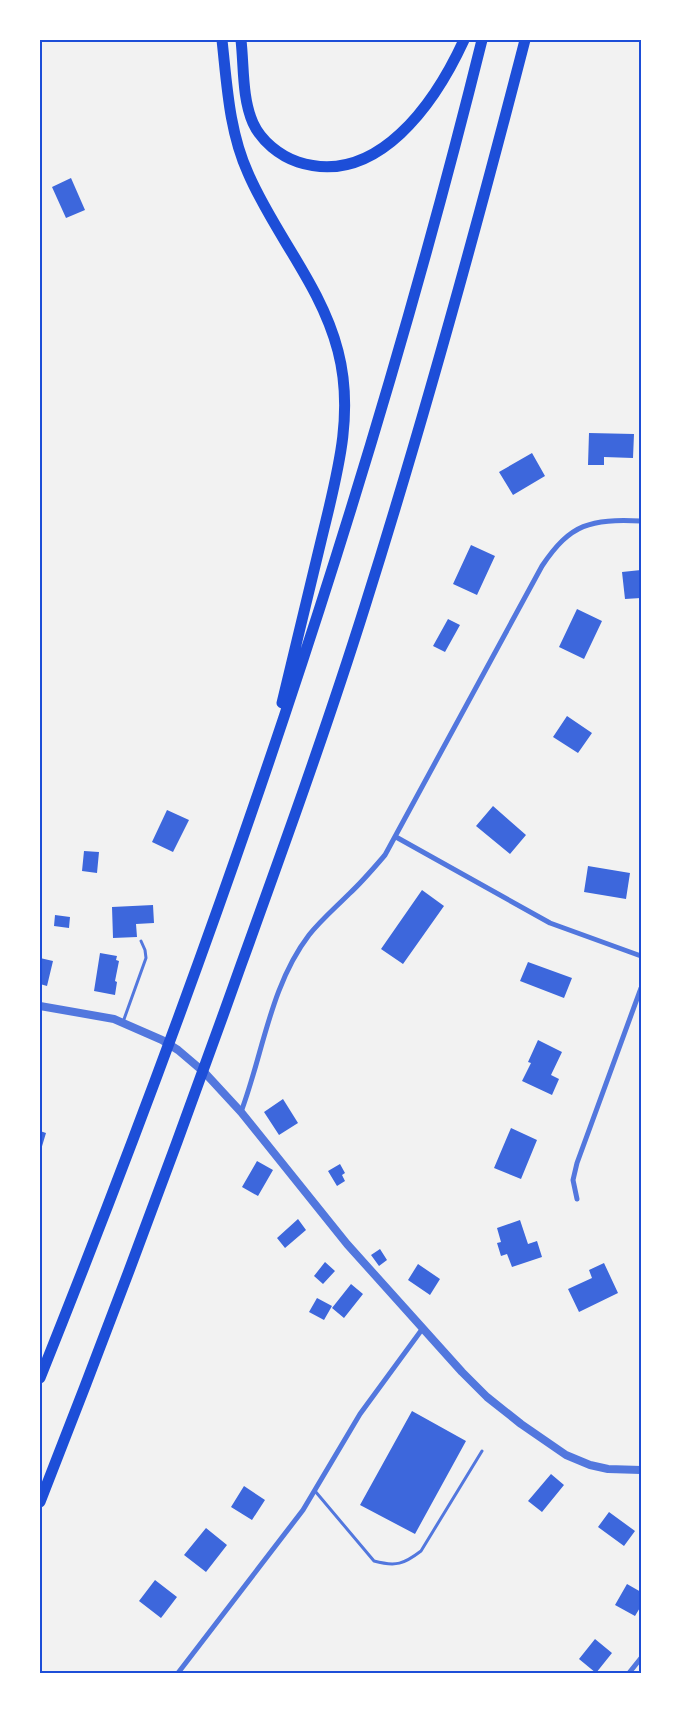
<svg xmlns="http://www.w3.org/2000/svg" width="681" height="1713" font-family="'Space Grotesk',sans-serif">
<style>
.building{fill:#3d67dc}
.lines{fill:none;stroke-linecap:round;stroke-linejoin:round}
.service{stroke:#5277de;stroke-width:3}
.minor{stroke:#5277de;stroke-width:5}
.tertiary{stroke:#5277de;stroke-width:8}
.motorway{stroke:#1d4ed8;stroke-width:11}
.neatline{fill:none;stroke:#1d4ed8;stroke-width:2}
</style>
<rect width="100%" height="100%" fill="#f2f2f2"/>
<path class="building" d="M 71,178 L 85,210 L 66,218 L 52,187 Z
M 589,433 L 634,434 L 633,458 L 604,457 L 604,465 L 588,465 Z
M 532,453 L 545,476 L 513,495 L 499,472 Z
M 471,545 L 495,556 L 477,595 L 453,584 Z
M 641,570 L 641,598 L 625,599 L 622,572 Z
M 577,609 L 602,621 L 584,659 L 559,647 Z
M 448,619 L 460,625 L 445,652 L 433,646 Z
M 567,716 L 592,733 L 578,753 L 553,737 Z
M 493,806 L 526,835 L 510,854 L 476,826 Z
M 167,810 L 189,820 L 173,852 L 152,842 Z
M 84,851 L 99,852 L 97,873 L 82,871 Z
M 588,866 L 630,873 L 626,899 L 584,892 Z
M 422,890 L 444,906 L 403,964 L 381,949 Z
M 153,905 L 154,923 L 136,924 L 137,937 L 113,938 L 112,907 Z
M 55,915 L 70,917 L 69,928 L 54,926 Z
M 100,953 L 117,956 L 116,960 L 119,961 L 115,981 L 117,982 L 115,995 L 94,991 Z
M 40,958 L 53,961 L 47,986 L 40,984 Z
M 528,962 L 572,978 L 564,998 L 520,981 Z
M 538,1040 L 562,1052 L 551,1075 L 559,1079 L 552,1095 L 522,1081 L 531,1063 L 528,1062 Z
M 283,1099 L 298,1123 L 279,1135 L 264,1112 Z
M 511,1128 L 537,1140 L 521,1179 L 494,1168 Z
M 40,1131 L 46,1133 L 40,1153 Z
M 257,1161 L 273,1170 L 258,1196 L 242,1187 Z
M 340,1164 L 345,1173 L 342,1175 L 345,1181 L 337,1186 L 328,1171 Z
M 298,1219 L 306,1230 L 285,1248 L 277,1238 Z
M 520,1220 L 528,1244 L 537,1241 L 542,1257 L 512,1267 L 507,1254 L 501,1256 L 497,1243 L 501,1242 L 497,1228 Z
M 380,1249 L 387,1260 L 379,1266 L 371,1255 Z
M 325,1262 L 335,1271 L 323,1284 L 314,1276 Z
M 604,1263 L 618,1293 L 579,1312 L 568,1289 L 592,1278 L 589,1270 Z
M 418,1264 L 440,1279 L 430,1295 L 408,1280 Z
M 351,1284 L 363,1294 L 344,1318 L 332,1308 Z
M 317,1298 L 332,1306 L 324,1320 L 309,1312 Z
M 412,1411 L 466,1441 L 415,1534 L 360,1505 Z
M 551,1474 L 564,1485 L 542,1512 L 528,1501 Z
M 244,1486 L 265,1500 L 252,1520 L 231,1507 Z
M 609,1512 L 635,1531 L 624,1546 L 598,1527 Z
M 206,1528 L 227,1545 L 206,1572 L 184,1555 Z
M 155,1580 L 177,1597 L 161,1618 L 139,1601 Z
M 627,1584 L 641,1592 L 641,1606 L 635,1616 L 615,1605 Z
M 595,1639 L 612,1653 L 596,1673 L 579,1659 Z"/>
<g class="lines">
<path class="service" d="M 123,1022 L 146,958 L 145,950 L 141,941
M 315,1491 L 374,1561 C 396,1567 404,1564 421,1551 L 482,1451"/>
<path class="minor" d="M 396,837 L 550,923 L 641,956
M 241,1112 C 263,1054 270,986 309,935 C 321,920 335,908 349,894 C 362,882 373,869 385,855 L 542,566 C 571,523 590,519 641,521
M 577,1199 L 573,1180 L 577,1163 L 641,988
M 178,1673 L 303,1510 L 360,1414 L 423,1328
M 629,1673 L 641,1658"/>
<path class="tertiary" d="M 40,1006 L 114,1019 L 162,1040 L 178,1050 L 205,1073 L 241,1112 L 347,1244 L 462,1372 L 487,1397 L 521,1424 L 566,1455 L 590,1465 L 608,1469 L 641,1470"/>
<path class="motorway" d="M 222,40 C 227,85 229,131 248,173 C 274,234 321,285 338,351 C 355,416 336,478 321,541 C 308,595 295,649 282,703
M 241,40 C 244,67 242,98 253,123 C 261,141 280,156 298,162 C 378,188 436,101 464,40
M 40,1378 C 215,941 369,496 482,40
M 40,1502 C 110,1324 177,1145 241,965 C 284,846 327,727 365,606 C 424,419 476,230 525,40"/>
</g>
<rect width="681" height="1713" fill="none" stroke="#ffffff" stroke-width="82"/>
<rect x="41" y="41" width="599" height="1631" class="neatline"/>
</svg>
